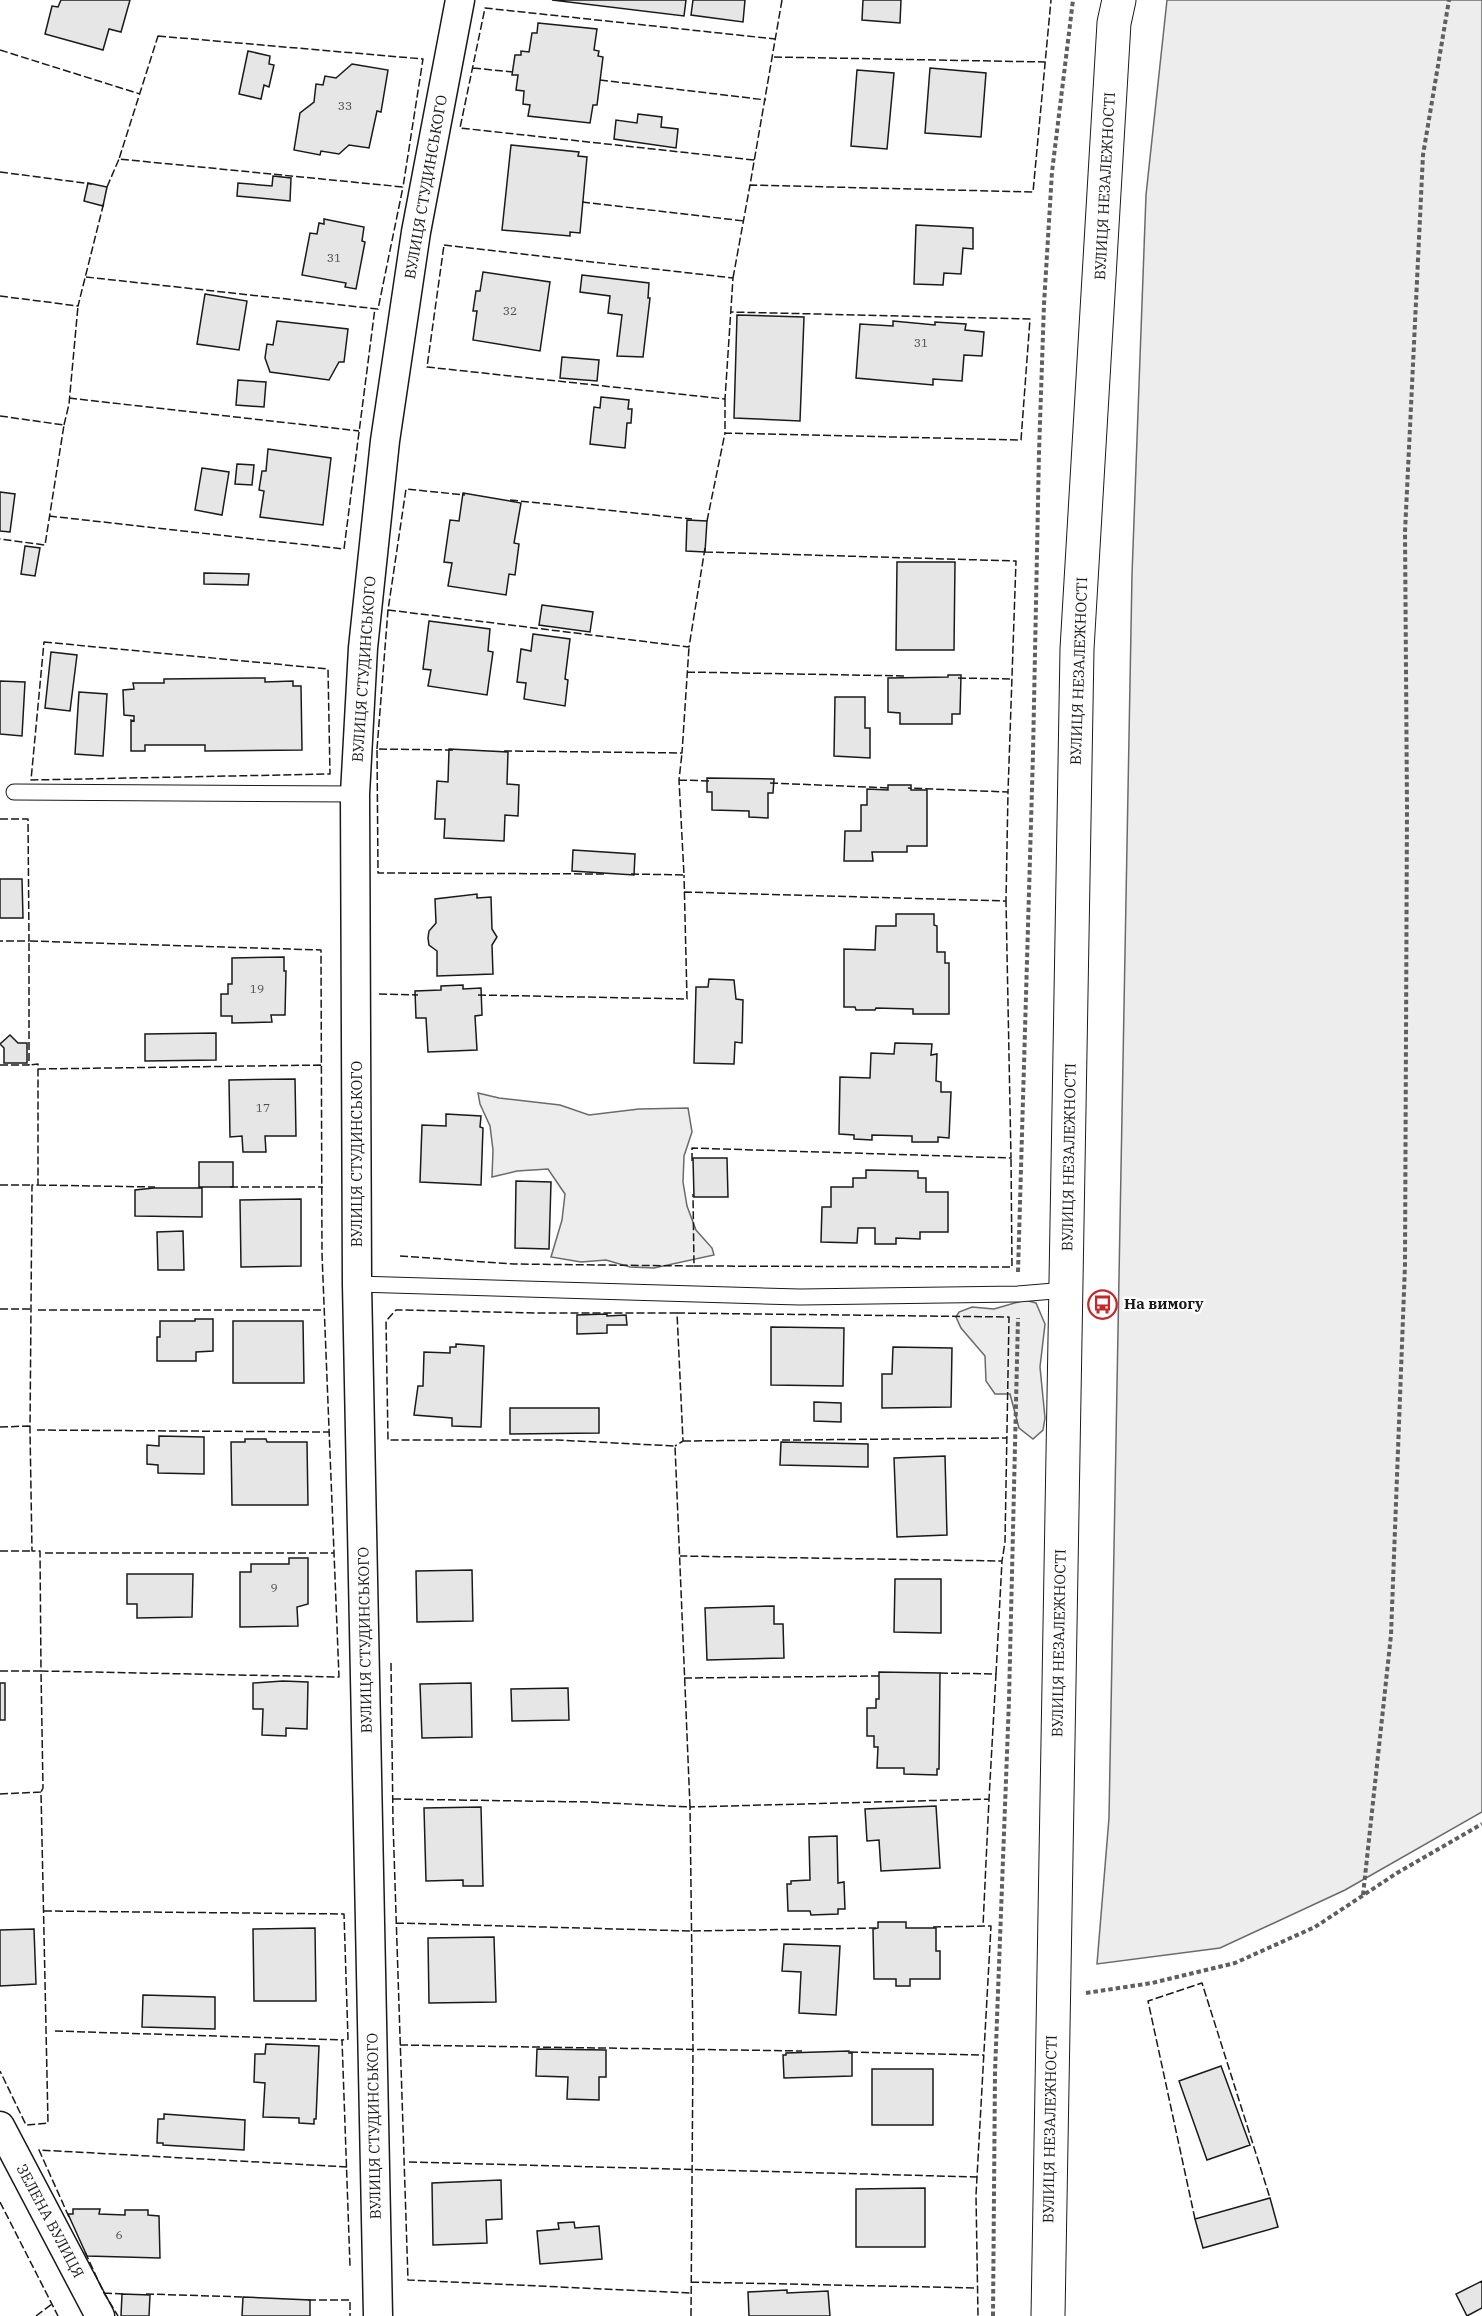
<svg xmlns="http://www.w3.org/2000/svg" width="1482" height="2316" font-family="'IBM Plex Serif',serif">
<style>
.built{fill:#ededed;stroke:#6a6a6a;stroke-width:1.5}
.building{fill:#e6e6e6;stroke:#1a1a1a;stroke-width:1.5}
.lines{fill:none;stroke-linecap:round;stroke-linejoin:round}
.service-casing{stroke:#1a1a1a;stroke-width:17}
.minor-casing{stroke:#1a1a1a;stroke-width:31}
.tertiary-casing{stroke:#1a1a1a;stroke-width:35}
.path{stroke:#5f5f5f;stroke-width:4;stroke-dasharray:4.5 3;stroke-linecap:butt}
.service{stroke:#fff;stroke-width:15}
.minor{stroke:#fff;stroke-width:28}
.tertiary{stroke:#fff;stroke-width:33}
.fence{stroke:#1a1a1a;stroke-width:1.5;stroke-dasharray:8 3;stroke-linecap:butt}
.labels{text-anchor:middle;stroke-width:4.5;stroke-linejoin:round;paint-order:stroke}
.number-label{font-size:12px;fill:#4d4d4d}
.street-label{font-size:15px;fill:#1a1a1a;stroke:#fff}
.poi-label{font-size:15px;font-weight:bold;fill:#1a1a1a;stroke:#fff;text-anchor:start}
</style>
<rect width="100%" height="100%" fill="#fff"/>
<path class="built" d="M 1167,0 L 1482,0 L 1482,1812 L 1345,1890 L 1220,1948 L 1097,1964 L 1109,1818 L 1132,575 L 1146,195 Z
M 478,1093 L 499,1098 L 560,1105 L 589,1115 L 639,1109 L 688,1108 L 692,1132 L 684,1156 L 683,1182 L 687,1206 L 696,1230 L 712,1248 L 714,1255 L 654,1268 L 630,1267 L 606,1260 L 581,1262 L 551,1257 L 562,1220 L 565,1194 L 548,1169 L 517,1171 L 492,1177 L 493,1150 L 490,1126 L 480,1104 Z
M 1025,1300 L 1036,1303 L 1045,1324 L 1040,1367 L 1045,1418 L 1043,1430 L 1033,1439 L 1019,1428 L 1010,1394 L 995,1394 L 986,1381 L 985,1356 L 961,1328 L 956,1317 L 959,1312 L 972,1307 L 994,1309 Z"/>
<path class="building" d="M 61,0 L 130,0 L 121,32 L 109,29 L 103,50 L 45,34 L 52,6 L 58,7 Z
M 552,0 L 686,0 L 684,16 Z
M 693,0 L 745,0 L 743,22 L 691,15 Z
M 863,0 L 901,0 L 900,23 L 862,20 Z
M 538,23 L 597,29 L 594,50 L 599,51 L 598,56 L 603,57 L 597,105 L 593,105 L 590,123 L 528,116 L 530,105 L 523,104 L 524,91 L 516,90 L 518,75 L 512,75 L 515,55 L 521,55 L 521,51 L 529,52 L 532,33 L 537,33 Z
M 248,51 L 270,56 L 269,64 L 274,65 L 269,87 L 264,85 L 261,99 L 239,94 Z
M 352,64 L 388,70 L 381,112 L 377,111 L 369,148 L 349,145 L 339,154 L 321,151 L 320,155 L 294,150 L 300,113 L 314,102 L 316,84 L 323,85 L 325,76 L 336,78 Z
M 930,68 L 986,73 L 981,137 L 925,133 Z
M 857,70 L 894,73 L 887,149 L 851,146 Z
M 638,114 L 662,117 L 661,127 L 678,129 L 676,148 L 614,139 L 616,120 L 637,123 Z
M 511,145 L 579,152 L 578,156 L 587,157 L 580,233 L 570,232 L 570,236 L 502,230 Z
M 273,176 L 291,178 L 290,201 L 237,196 L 238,183 L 272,186 Z
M 88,183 L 107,187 L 103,206 L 84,201 Z
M 324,219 L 364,227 L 362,241 L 365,242 L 356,289 L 345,287 L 346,283 L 302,275 L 310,233 L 317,234 L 319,223 L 324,224 Z
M 916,225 L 973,228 L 973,249 L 963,248 L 961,274 L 944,273 L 943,285 L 914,284 Z
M 483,272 L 550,282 L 540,351 L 473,340 L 477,311 L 473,311 L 476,291 L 480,291 Z
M 582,275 L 649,283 L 648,298 L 650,298 L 643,357 L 617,356 L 622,315 L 608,313 L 610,296 L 580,292 Z
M 205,294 L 247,301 L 239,350 L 197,344 Z
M 737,315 L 804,317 L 800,421 L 734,418 Z
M 277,321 L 348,329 L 344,362 L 339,362 L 329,380 L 270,372 L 265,358 L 267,344 L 273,345 Z
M 893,321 L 935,325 L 935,322 L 966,324 L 965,330 L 984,332 L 982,356 L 964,355 L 962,381 L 933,379 L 933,385 L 856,378 L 860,324 L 893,326 Z
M 562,357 L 599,360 L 597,381 L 560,378 Z
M 238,380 L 266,382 L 264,407 L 236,405 Z
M 601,397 L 629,400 L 628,409 L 632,409 L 631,423 L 627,423 L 625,448 L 590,444 L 594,407 L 600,408 Z
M 268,449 L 331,458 L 323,525 L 260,517 L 264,491 L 259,490 L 262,471 L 266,471 Z
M 237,464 L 254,465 L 252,485 L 235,484 Z
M 202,468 L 229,472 L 222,515 L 195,510 Z
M 0,492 L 15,494 L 10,532 L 0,531 Z
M 463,493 L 521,503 L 514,543 L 519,544 L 515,575 L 509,574 L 506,595 L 448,586 L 452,563 L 444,562 L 450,520 L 459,521 Z
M 687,520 L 707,521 L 705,552 L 686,551 Z
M 25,546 L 40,548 L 35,576 L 21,574 Z
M 897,562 L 955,562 L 954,650 L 896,650 Z
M 204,573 L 249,574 L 248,585 L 204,584 Z
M 542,605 L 593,612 L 590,632 L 539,625 Z
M 429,621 L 490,629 L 488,651 L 493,652 L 487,695 L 428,686 L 431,670 L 423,669 Z
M 533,634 L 570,639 L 565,679 L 568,680 L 565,706 L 524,699 L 526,683 L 517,682 L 521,649 L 531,651 Z
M 51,652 L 77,655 L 70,711 L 45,708 Z
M 948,675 L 961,675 L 960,714 L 952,714 L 952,724 L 900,724 L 900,713 L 888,712 L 888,678 L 948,677 Z
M 265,678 L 265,682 L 293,681 L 293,686 L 301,686 L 302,750 L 205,751 L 205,745 L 145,745 L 145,751 L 131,751 L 131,720 L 134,721 L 134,716 L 124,715 L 123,690 L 134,689 L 133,683 L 164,683 L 164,679 Z
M 0,681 L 25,682 L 22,736 L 0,734 Z
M 79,692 L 107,694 L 103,756 L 75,754 Z
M 835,697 L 865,697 L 865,728 L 870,728 L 870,758 L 834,756 Z
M 449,749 L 508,752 L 507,784 L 519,785 L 518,816 L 505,815 L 504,841 L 444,838 L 445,819 L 435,819 L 437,781 L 448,782 Z
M 707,778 L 774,779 L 773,793 L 768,793 L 768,818 L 749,817 L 749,811 L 712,810 L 712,792 L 707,792 Z
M 888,785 L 911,785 L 911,790 L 927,790 L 927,846 L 907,846 L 907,852 L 872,852 L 873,861 L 844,861 L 845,831 L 861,831 L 861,805 L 867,805 L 867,789 L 888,790 Z
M 573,850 L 635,854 L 634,875 L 572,871 Z
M 0,879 L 22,879 L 23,918 L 0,918 Z
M 477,894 L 477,898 L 491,897 L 492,929 L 497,937 L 492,945 L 493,974 L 437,976 L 437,951 L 429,945 L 428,938 L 429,931 L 436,923 L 435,899 Z
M 896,914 L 934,914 L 934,925 L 937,926 L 937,952 L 945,952 L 945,963 L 949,963 L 949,1014 L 913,1014 L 913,1009 L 876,1008 L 875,1010 L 856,1010 L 855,1007 L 844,1007 L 844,949 L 875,950 L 876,926 L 896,926 Z
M 284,957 L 284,971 L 286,971 L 285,1015 L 271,1015 L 272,1022 L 232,1023 L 232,1016 L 221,1016 L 221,994 L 228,994 L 228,984 L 232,984 L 232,958 Z
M 709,979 L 734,980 L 736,999 L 743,1000 L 742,1043 L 735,1042 L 734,1064 L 694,1063 L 696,987 L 708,987 Z
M 463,985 L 463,989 L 481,988 L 482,1015 L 475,1016 L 477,1050 L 428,1052 L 426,1018 L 416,1018 L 415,991 L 441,990 L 441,986 Z
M 216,1033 L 216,1060 L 145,1061 L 145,1034 Z
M 10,1035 L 18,1043 L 27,1043 L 27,1063 L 4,1063 L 4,1048 L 0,1044 Z
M 895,1043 L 932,1044 L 931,1055 L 937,1054 L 936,1081 L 941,1082 L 941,1092 L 951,1092 L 949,1138 L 938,1137 L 938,1142 L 912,1142 L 912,1136 L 872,1135 L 872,1140 L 854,1139 L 854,1135 L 839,1134 L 840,1077 L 870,1078 L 871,1053 L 894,1054 Z
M 295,1079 L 296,1136 L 265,1136 L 266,1152 L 243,1152 L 242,1136 L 230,1137 L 229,1080 Z
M 446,1114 L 481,1116 L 480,1127 L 483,1128 L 481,1185 L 420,1182 L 422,1125 L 446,1126 Z
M 693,1158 L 727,1158 L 728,1197 L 694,1197 Z
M 199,1162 L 233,1162 L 233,1187 L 199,1187 Z
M 866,1170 L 918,1171 L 918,1178 L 926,1178 L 926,1192 L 948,1192 L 948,1232 L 920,1232 L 920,1239 L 896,1238 L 896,1244 L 875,1244 L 875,1228 L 858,1228 L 857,1243 L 821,1242 L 822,1207 L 831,1207 L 831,1187 L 853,1187 L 853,1178 L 866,1178 Z
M 516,1181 L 551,1182 L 549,1249 L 515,1248 Z
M 154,1188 L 202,1188 L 202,1217 L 135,1216 L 135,1190 Z
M 301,1199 L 301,1266 L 241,1267 L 240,1200 Z
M 183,1231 L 184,1270 L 158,1270 L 157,1232 Z
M 607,1314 L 607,1316 L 626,1315 L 627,1325 L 607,1325 L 607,1333 L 577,1334 L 577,1315 Z
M 195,1319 L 213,1319 L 213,1351 L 196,1352 L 196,1361 L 157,1361 L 157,1337 L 160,1337 L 160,1321 L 195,1321 Z
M 233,1321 L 303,1321 L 304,1383 L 233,1383 Z
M 771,1327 L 844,1328 L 843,1386 L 771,1385 Z
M 456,1344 L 484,1346 L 481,1427 L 452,1426 L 452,1418 L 414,1415 L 418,1386 L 423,1386 L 424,1352 L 450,1353 L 450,1347 L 456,1347 Z
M 893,1347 L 952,1348 L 951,1407 L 882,1408 L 882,1374 L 892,1374 Z
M 814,1402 L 841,1403 L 841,1422 L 814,1421 Z
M 510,1408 L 599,1408 L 599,1433 L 510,1434 Z
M 159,1436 L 204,1437 L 204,1474 L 158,1473 L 158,1465 L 147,1464 L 147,1445 L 159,1446 Z
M 245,1439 L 266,1439 L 267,1442 L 307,1442 L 308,1505 L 232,1505 L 231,1442 L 245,1442 Z
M 781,1442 L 868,1444 L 868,1467 L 780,1465 Z
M 945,1456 L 947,1535 L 897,1537 L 894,1458 Z
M 289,1558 L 308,1558 L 308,1604 L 297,1607 L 298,1626 L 240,1627 L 240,1572 L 251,1572 L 251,1564 L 289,1564 Z
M 472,1570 L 473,1621 L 417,1622 L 416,1571 Z
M 127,1574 L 193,1574 L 192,1617 L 137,1618 L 137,1604 L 127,1604 Z
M 895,1579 L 941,1579 L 941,1633 L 894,1632 Z
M 774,1606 L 774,1624 L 783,1624 L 784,1658 L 707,1660 L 705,1608 Z
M 879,1672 L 940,1673 L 939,1769 L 937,1769 L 937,1775 L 904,1774 L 904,1768 L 877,1768 L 878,1747 L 874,1747 L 874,1736 L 867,1736 L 867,1708 L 876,1708 L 876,1699 L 879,1699 Z
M 283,1681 L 308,1682 L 307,1729 L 286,1728 L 286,1736 L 262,1735 L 263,1709 L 253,1709 L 253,1683 Z
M 0,1683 L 5,1683 L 5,1720 L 0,1720 Z
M 471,1683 L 472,1737 L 422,1738 L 420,1684 Z
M 568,1688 L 569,1720 L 512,1721 L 511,1689 Z
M 936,1806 L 940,1868 L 881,1871 L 879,1840 L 867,1841 L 865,1809 Z
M 481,1807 L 483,1886 L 463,1886 L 463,1880 L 426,1881 L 424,1808 Z
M 837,1836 L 838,1883 L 844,1882 L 845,1909 L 838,1909 L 838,1914 L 811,1915 L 810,1911 L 788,1911 L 787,1884 L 791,1884 L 791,1881 L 810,1880 L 809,1837 Z
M 878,1922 L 906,1922 L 906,1928 L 936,1928 L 936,1951 L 940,1951 L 940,1979 L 910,1979 L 910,1986 L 896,1986 L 896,1979 L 874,1979 L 873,1929 L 878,1928 Z
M 315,1928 L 316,2001 L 254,2001 L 253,1929 Z
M 34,1929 L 36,1984 L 0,1986 L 0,1930 Z
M 494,1937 L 496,2002 L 429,2003 L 428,1938 Z
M 784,1944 L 840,1946 L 836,2015 L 799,2013 L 801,1972 L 782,1971 Z
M 143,1995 L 215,1997 L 215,2029 L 142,2027 Z
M 266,2044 L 319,2046 L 316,2119 L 314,2119 L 314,2124 L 299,2123 L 299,2118 L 263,2117 L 265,2083 L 254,2082 L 255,2054 L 265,2054 Z
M 537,2049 L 606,2050 L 606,2077 L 599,2077 L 599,2100 L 567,2099 L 568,2077 L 536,2076 Z
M 849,2051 L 849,2053 L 852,2053 L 852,2076 L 784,2078 L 783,2055 L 786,2055 L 786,2053 Z
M 1221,2066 L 1250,2145 L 1207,2160 L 1179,2081 Z
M 872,2069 L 933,2069 L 933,2125 L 872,2125 Z
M 164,2114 L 245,2120 L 244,2150 L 163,2145 L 163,2143 L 157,2143 L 158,2119 L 164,2119 Z
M 501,2180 L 502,2219 L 486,2220 L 487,2243 L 433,2245 L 432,2183 Z
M 925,2188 L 925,2247 L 856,2247 L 856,2189 Z
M 1270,2198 L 1278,2227 L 1203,2248 L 1195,2219 Z
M 73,2209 L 100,2209 L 99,2214 L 125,2215 L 125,2210 L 148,2210 L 148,2215 L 159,2216 L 160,2258 L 87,2256 L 68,2214 L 73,2214 Z
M 574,2222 L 575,2228 L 599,2226 L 602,2259 L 540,2264 L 537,2231 L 559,2229 L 558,2223 Z
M 1482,2281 L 1482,2308 L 1467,2316 L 1456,2294 Z
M 787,2290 L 787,2293 L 828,2291 L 830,2316 L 749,2316 L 748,2292 Z
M 122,2294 L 150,2295 L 149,2316 L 121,2316 Z
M 243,2297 L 310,2300 L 310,2316 L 242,2316 Z"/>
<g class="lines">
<defs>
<path id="service" d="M 14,792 L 355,794
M 357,1284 L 800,1297 L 1018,1294 L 1066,1290"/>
<path id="minor" d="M 0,2126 L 100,2316
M 378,2316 L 357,1284 L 355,794 L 363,648 L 385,441 L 416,232 L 460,0"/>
<path id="tertiary" d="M 1048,2316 L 1077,649 L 1114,23 L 1119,0"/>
</defs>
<use href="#service" class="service-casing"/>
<use href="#minor" class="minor-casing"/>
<use href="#tertiary" class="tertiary-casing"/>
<path class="path" d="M 1018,1272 L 1033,754 L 1039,452 L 1044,304 L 1052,172 L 1073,0
M 1363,1895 L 1391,1635 L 1405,1265 L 1407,808 L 1405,532 L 1423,155 L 1449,0
M 1086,1993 L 1152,1983 L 1235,1963 L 1315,1927 L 1397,1873 L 1482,1824
M 993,2316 L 995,2072 L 1009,1700 L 1018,1318"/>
<use href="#service" class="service"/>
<use href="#minor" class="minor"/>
<use href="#tertiary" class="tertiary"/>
<path class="fence" d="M 782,0 L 750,185 L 1033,192 L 1051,0
M 158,36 L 423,59 L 403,187 L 119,159 Z
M 0,50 L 140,94
M 774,57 L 1045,62
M 473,68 L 513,72
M 600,80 L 766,100
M 754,160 L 460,128 L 485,8 L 775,39
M 0,172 L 92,184
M 107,187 L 119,159
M 582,202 L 744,221
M 444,245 L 733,278 L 725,399 L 427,367 Z
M 86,277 L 378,309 L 403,187
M 733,278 L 750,185
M 0,296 L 78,306 L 104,202
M 69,398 L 359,431
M 725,399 L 725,433 L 1021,440 L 1030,319 L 731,312
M 0,416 L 64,425 L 45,545 L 0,539
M 64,425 L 69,404 L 78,306
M 510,500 L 692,519
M 49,516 L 344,549 L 375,308
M 707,521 L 725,433
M 705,552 L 1016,561 L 1008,792
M 388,610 L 689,647 L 705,548
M 44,642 L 328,669 L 330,774 L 31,780 Z
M 687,672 L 907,676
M 958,678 L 1012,679
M 377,749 L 388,610 L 406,489 L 465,495
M 453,750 L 377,749 L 378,873 L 604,874
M 504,751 L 682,753 L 689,647
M 679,780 L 711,781
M 770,783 L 890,788
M 0,819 L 28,819 L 29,941 L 0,941
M 631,874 L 684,875 L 679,780 L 682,753
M 684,892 L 1006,901 L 1008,792 L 908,788
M 379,994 L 418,995
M 478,995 L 687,999 L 684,875
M 0,1065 L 29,1065 L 29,941 L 321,950 L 322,1254 L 339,1677 L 41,1671 L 40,1551 L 32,1551 L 30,1430 L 32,1185 L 38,1185 L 38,1064 L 29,1065
M 38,1069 L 322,1065
M 692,1161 L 692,1148 L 1011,1158 L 1006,901
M 0,1185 L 32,1185
M 38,1185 L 155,1187
M 230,1187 L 323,1187
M 400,1256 L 514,1264 L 694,1266 L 693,1194
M 694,1266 L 1012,1267 L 1011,1158
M 0,1309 L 31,1309
M 38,1310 L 324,1310
M 677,1313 L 1009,1317 L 1005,1542 L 1002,1561 L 680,1556
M 0,1427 L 30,1426
M 37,1430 L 329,1432
M 683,1441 L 1007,1438
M 0,1551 L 32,1551
M 45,1553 L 334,1553
M 391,1663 L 393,1822 L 408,2280 L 691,2293
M 0,1671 L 41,1671 L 43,1788 L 41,1792
M 940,1673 L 996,1674 L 989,1799
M 996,1674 L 1002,1561
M 684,1678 L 879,1676
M 0,1794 L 41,1792 L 48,2123 L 26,2125 L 0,2071
M 393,1799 L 589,1802 L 690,1807 L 675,1446 L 557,1440 L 388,1440 L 386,1321 L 396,1310 L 405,1310 L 540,1313 L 677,1313 L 683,1441 L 675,1446
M 44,1911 L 344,1914 L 348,2039 L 342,2040 L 350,2266
M 396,1923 L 691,1931 L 876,1928
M 933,1927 L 991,1926 L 976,2195 L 978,2316
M 55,2031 L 342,2040
M 400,2045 L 802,2051
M 850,2052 L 984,2055
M 409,2162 L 977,2177
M 0,2202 L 58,2316
M 69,2217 L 39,2150 L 348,2167
M 1195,2219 L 1148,2001 L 1202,1983 L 1270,2198
M 85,2252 L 104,2293 L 118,2316
M 691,2282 L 977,2288
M 104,2293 L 125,2294
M 146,2294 L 245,2297
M 308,2300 L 350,2300 L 350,2316
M 36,2316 L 52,2304
M 691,2316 L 693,2049 L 690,1807 L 989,1799 L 983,1926"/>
</g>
<defs>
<symbol id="bus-ring" viewBox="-11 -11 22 22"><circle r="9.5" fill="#fff" stroke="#c62828" stroke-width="1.5"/><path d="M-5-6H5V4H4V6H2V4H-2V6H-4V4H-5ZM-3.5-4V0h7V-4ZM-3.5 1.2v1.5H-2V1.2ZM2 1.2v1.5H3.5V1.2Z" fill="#c62828"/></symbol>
</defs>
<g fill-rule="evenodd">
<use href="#bus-ring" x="1086" y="1288" width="33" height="33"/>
</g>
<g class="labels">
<g class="number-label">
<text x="345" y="110">33</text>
<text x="334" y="262">31</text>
<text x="510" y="315">32</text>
<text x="921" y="347">31</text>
<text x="257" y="993">19</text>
<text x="263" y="1112">17</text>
<text x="274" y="1592">9</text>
<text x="119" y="2239">6</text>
</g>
<g class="street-label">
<text transform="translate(1105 186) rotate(-87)" y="5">ВУЛИЦЯ НЕЗАЛЕЖНОСТІ</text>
<text transform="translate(426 187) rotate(-80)" y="5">ВУЛИЦЯ СТУДИНСЬКОГО</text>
<text transform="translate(364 669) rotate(-86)" y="5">ВУЛИЦЯ СТУДИНСЬКОГО</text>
<text transform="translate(1079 671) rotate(-88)" y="5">ВУЛИЦЯ НЕЗАЛЕЖНОСТІ</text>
<text transform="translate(357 1154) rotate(-90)" y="5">ВУЛИЦЯ СТУДИНСЬКОГО</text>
<text transform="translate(1069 1157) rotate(-89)" y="5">ВУЛИЦЯ НЕЗАЛЕЖНОСТІ</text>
<text transform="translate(365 1640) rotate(-91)" y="5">ВУЛИЦЯ СТУДИНСЬКОГО</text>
<text transform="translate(1059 1643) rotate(-89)" y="5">ВУЛИЦЯ НЕЗАЛЕЖНОСТІ</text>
<text transform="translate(374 2126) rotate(-91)" y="5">ВУЛИЦЯ СТУДИНСЬКОГО</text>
<text transform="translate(1050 2129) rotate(-89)" y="5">ВУЛИЦЯ НЕЗАЛЕЖНОСТІ</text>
<text transform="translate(50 2221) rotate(62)" y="5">ЗЕЛЕНА ВУЛИЦЯ</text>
</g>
<g class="poi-label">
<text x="1124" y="1309">На вимогу</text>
</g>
</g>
</svg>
